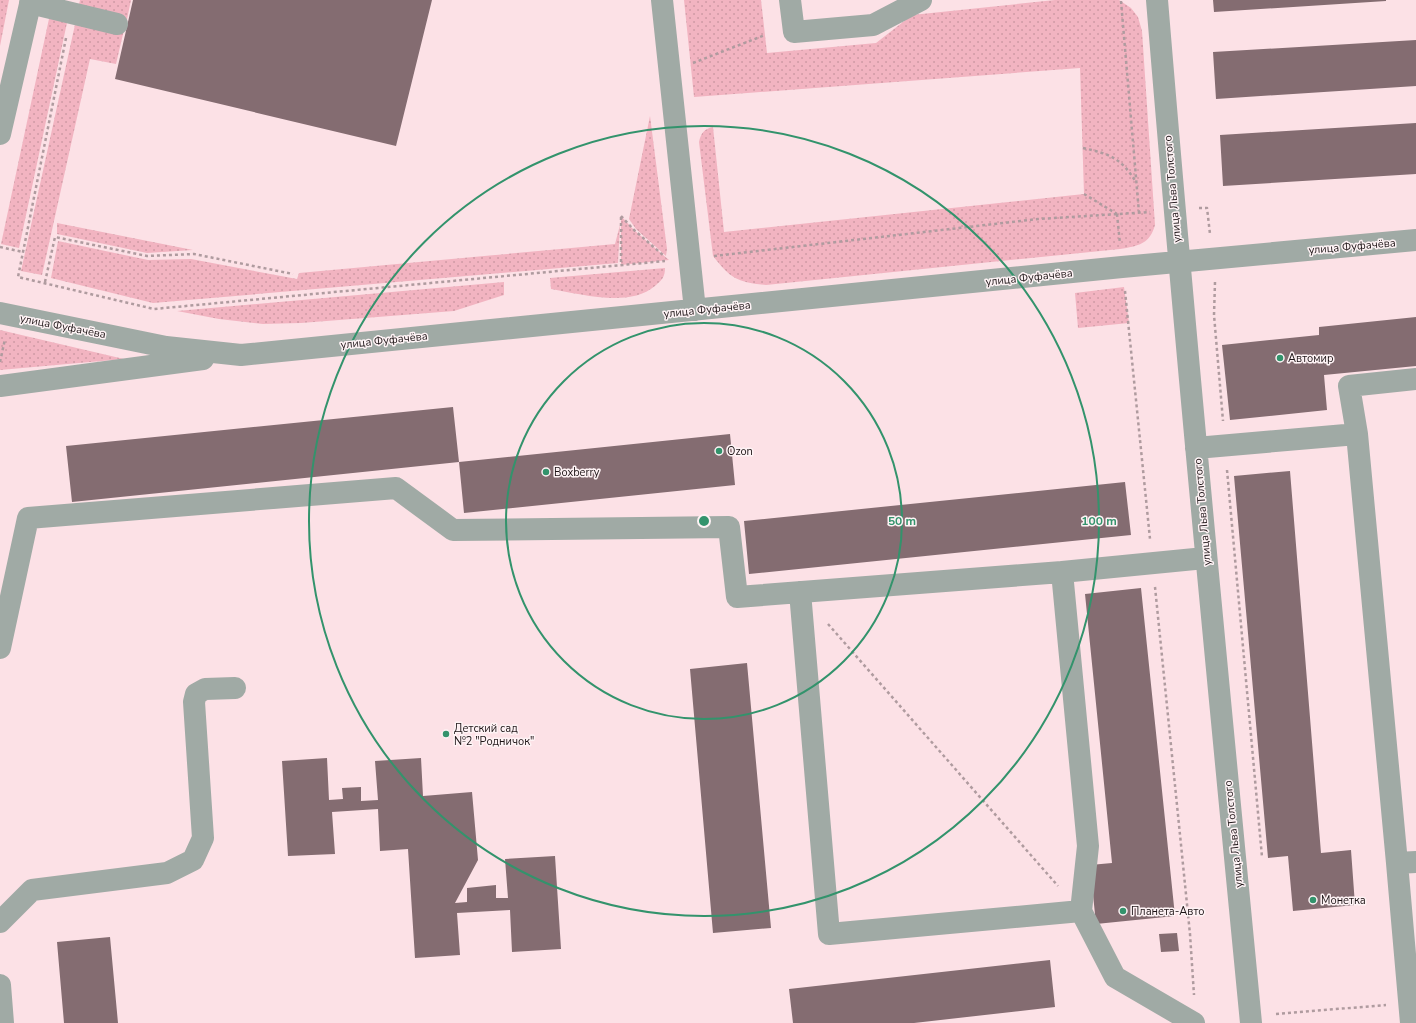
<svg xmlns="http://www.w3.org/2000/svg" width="1416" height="1023" font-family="'Nunito Sans',sans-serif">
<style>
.green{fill:url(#green-dots)}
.building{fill:#846c71}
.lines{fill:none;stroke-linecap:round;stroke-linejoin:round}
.path{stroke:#af9b9f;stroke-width:2.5;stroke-dasharray:3 3;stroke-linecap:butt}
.minor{stroke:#a0aaa5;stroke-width:22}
.ring{fill:none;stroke:#33936c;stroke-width:2}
.poi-dot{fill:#33936c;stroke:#fef3f5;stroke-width:1.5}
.labels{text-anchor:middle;stroke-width:3;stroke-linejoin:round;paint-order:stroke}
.street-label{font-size:11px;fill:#1d1416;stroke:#fef3f5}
.poi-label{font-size:11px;fill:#1d1416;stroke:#fef3f5;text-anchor:start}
.centre{fill:#33936c;stroke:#fef3f5;stroke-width:2}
.ring-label{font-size:12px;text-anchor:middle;font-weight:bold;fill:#33936c;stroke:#fef3f5;stroke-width:3;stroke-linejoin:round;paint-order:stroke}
</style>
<defs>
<pattern id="green-dots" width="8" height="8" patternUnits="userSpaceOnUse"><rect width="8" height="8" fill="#f2b4c1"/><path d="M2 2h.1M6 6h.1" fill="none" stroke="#cf9aa5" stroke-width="1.8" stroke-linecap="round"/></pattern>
</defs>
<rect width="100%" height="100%" fill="#fce1e6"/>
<path class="green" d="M 0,0 L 9,0 L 0,46 Z
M 80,0 L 131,0 L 126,24 L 77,13 Z
M 684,0 L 761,0 L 767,53 L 876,43 L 912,15 L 1055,0 L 1119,0 L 1131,8 L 1138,17 L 1142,31 L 1155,225 C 1150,244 1138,246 1120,249 L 766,285 C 737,282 731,279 713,256 L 699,142 C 701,133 704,129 713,127 L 724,232 L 1084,194 L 1080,68 L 694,97 Z
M 50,14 L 68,18 L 19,248 L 1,244 Z
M 76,20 L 124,30 L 116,64 L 90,59 L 42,275 L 21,271 Z
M 650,116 L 667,249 L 666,256 L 636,229 L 629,219 Z
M 621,216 L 634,230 L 669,260 L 621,265 Z
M 57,223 L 193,250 L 147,253 L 57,234 Z
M 620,225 L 618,263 L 153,303 L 51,278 L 58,241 L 148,260 L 191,259 L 297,279 L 299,273 L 615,244 Z
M 665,268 C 665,277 662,280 655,286 C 629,308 581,294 551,289 L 550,278 Z
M 504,282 L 504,295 L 454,311 L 301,323 L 263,324 L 219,319 L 177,311 Z
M 1124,287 L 1129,323 L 1078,328 L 1075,293 Z
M 0,330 L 124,359 L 0,370 Z"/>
<path class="building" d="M 133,0 L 432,0 L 396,146 L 115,79 Z
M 1213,0 L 1386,0 L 1386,1 L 1214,12 Z
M 1416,40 L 1416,86 L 1216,99 L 1213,52 Z
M 1416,123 L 1416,174 L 1223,186 L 1220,135 Z
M 1416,317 L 1416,366 L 1324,375 L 1327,410 L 1230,420 L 1222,345 L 1319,335 L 1319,327 Z
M 453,407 L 459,462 L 72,502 L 66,446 Z
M 730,434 L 735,485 L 464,513 L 459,462 Z
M 1290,471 L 1321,853 L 1351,850 L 1355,905 L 1293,911 L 1288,856 L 1268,858 L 1234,476 Z
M 1125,482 L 1131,535 L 749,574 L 744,521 Z
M 1141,588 L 1175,916 L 1096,924 L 1090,865 L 1112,863 L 1085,594 Z
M 747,663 L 771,928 L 713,933 L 690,669 Z
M 327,758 L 329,800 L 343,799 L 342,788 L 361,787 L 361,801 L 378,800 L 375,761 L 421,758 L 423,796 L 472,792 L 478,860 L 455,903 L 467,902 L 467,888 L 496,885 L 496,898 L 508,898 L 505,859 L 555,856 L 561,949 L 512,952 L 510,910 L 457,913 L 460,955 L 415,958 L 408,849 L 380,851 L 378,809 L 332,812 L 335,854 L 288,856 L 282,761 Z
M 1177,933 L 1179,951 L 1161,952 L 1159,934 Z
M 110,937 L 118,1023 L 64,1023 L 57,942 Z
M 1050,960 L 1055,1007 L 914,1023 L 793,1023 L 789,989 Z"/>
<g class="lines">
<path class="path" d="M 1121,1 L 1139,213
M 66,38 L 18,277 L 154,309 L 665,261
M 693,63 L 765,35
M 1083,148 C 1110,154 1121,158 1136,182
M 1084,194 L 1117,214
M 1199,208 L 1207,208 L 1210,234
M 1117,214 L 1120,244
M 621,216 L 634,230 L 664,256
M 621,217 L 621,265
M 0,247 L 23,252
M 714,256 L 1038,219 L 1150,212
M 45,282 L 55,237 L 147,256 L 194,254 L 293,274
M 1215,282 L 1214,315 L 1223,421
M 1125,291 L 1150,539
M 0,362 L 5,339
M 1227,470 L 1262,857
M 1155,587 L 1190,934 L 1194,995
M 828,624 L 1058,886
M 1276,1014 L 1386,1005"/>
<path class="minor" d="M 662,0 L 695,310
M 790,0 L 794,32 L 873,25 L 921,0
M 1157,0 C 1185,341 1218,682 1251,1023
M 30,3 L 117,24
M 0,134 L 31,0
M 0,313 L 166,347 L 241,355 L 1122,267 L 1416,240
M 0,386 L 203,359
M 1357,434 L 1397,863
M 1196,448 L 1357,434 L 1349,386 L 1416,379
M 1062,572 L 1088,846 L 1081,911
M 800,592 L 829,934 L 1081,911 L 1115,977 L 1194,1023
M 0,648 L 28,518 L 396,488 L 453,530 L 729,527 L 737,597 L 1062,572 L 1205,558
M 0,922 L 32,890 L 167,873 L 193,860 L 203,838 L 194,702 L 196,694 L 205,689 L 235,688
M 0,985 L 3,1023
M 1411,1023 L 1397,863 L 1416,862"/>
</g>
<g class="ring">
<circle cx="704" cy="521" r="198"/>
<circle cx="704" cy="521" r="395"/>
</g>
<g class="poi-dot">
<circle cx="1280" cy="358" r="4"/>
<circle cx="719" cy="451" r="4"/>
<circle cx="546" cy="472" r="4"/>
<circle cx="446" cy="734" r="4"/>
<circle cx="1313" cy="900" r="4"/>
<circle cx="1123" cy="911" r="4"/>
</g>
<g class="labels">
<g class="street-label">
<text transform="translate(1172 189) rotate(-95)" y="4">улица Льва Толстого</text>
<text transform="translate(1352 246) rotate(-5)" y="4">улица Фуфачёва</text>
<text transform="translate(1029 277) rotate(-6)" y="4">улица Фуфачёва</text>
<text transform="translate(707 309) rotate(-6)" y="4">улица Фуфачёва</text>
<text transform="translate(63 326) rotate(11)" y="4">улица Фуфачёва</text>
<text transform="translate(384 340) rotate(-6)" y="4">улица Фуфачёва</text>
<text transform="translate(1202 512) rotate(-95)" y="4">улица Льва Толстого</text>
<text transform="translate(1233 834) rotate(-96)" y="4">улица Льва Толстого</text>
</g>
<g class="poi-label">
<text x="1288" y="362">Автомир</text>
<text x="727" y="455">Ozon</text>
<text x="554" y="476">Boxberry</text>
<text x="454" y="732">Детский сад<tspan x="454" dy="13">№2 "Родничок"</tspan></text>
<text x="1321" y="904">Монетка</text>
<text x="1131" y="915">Планета-Авто</text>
</g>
</g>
<circle cx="704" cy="521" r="6" class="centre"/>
<g class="ring-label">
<text x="902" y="525">50 m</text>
<text x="1099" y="525">100 m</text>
</g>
</svg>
